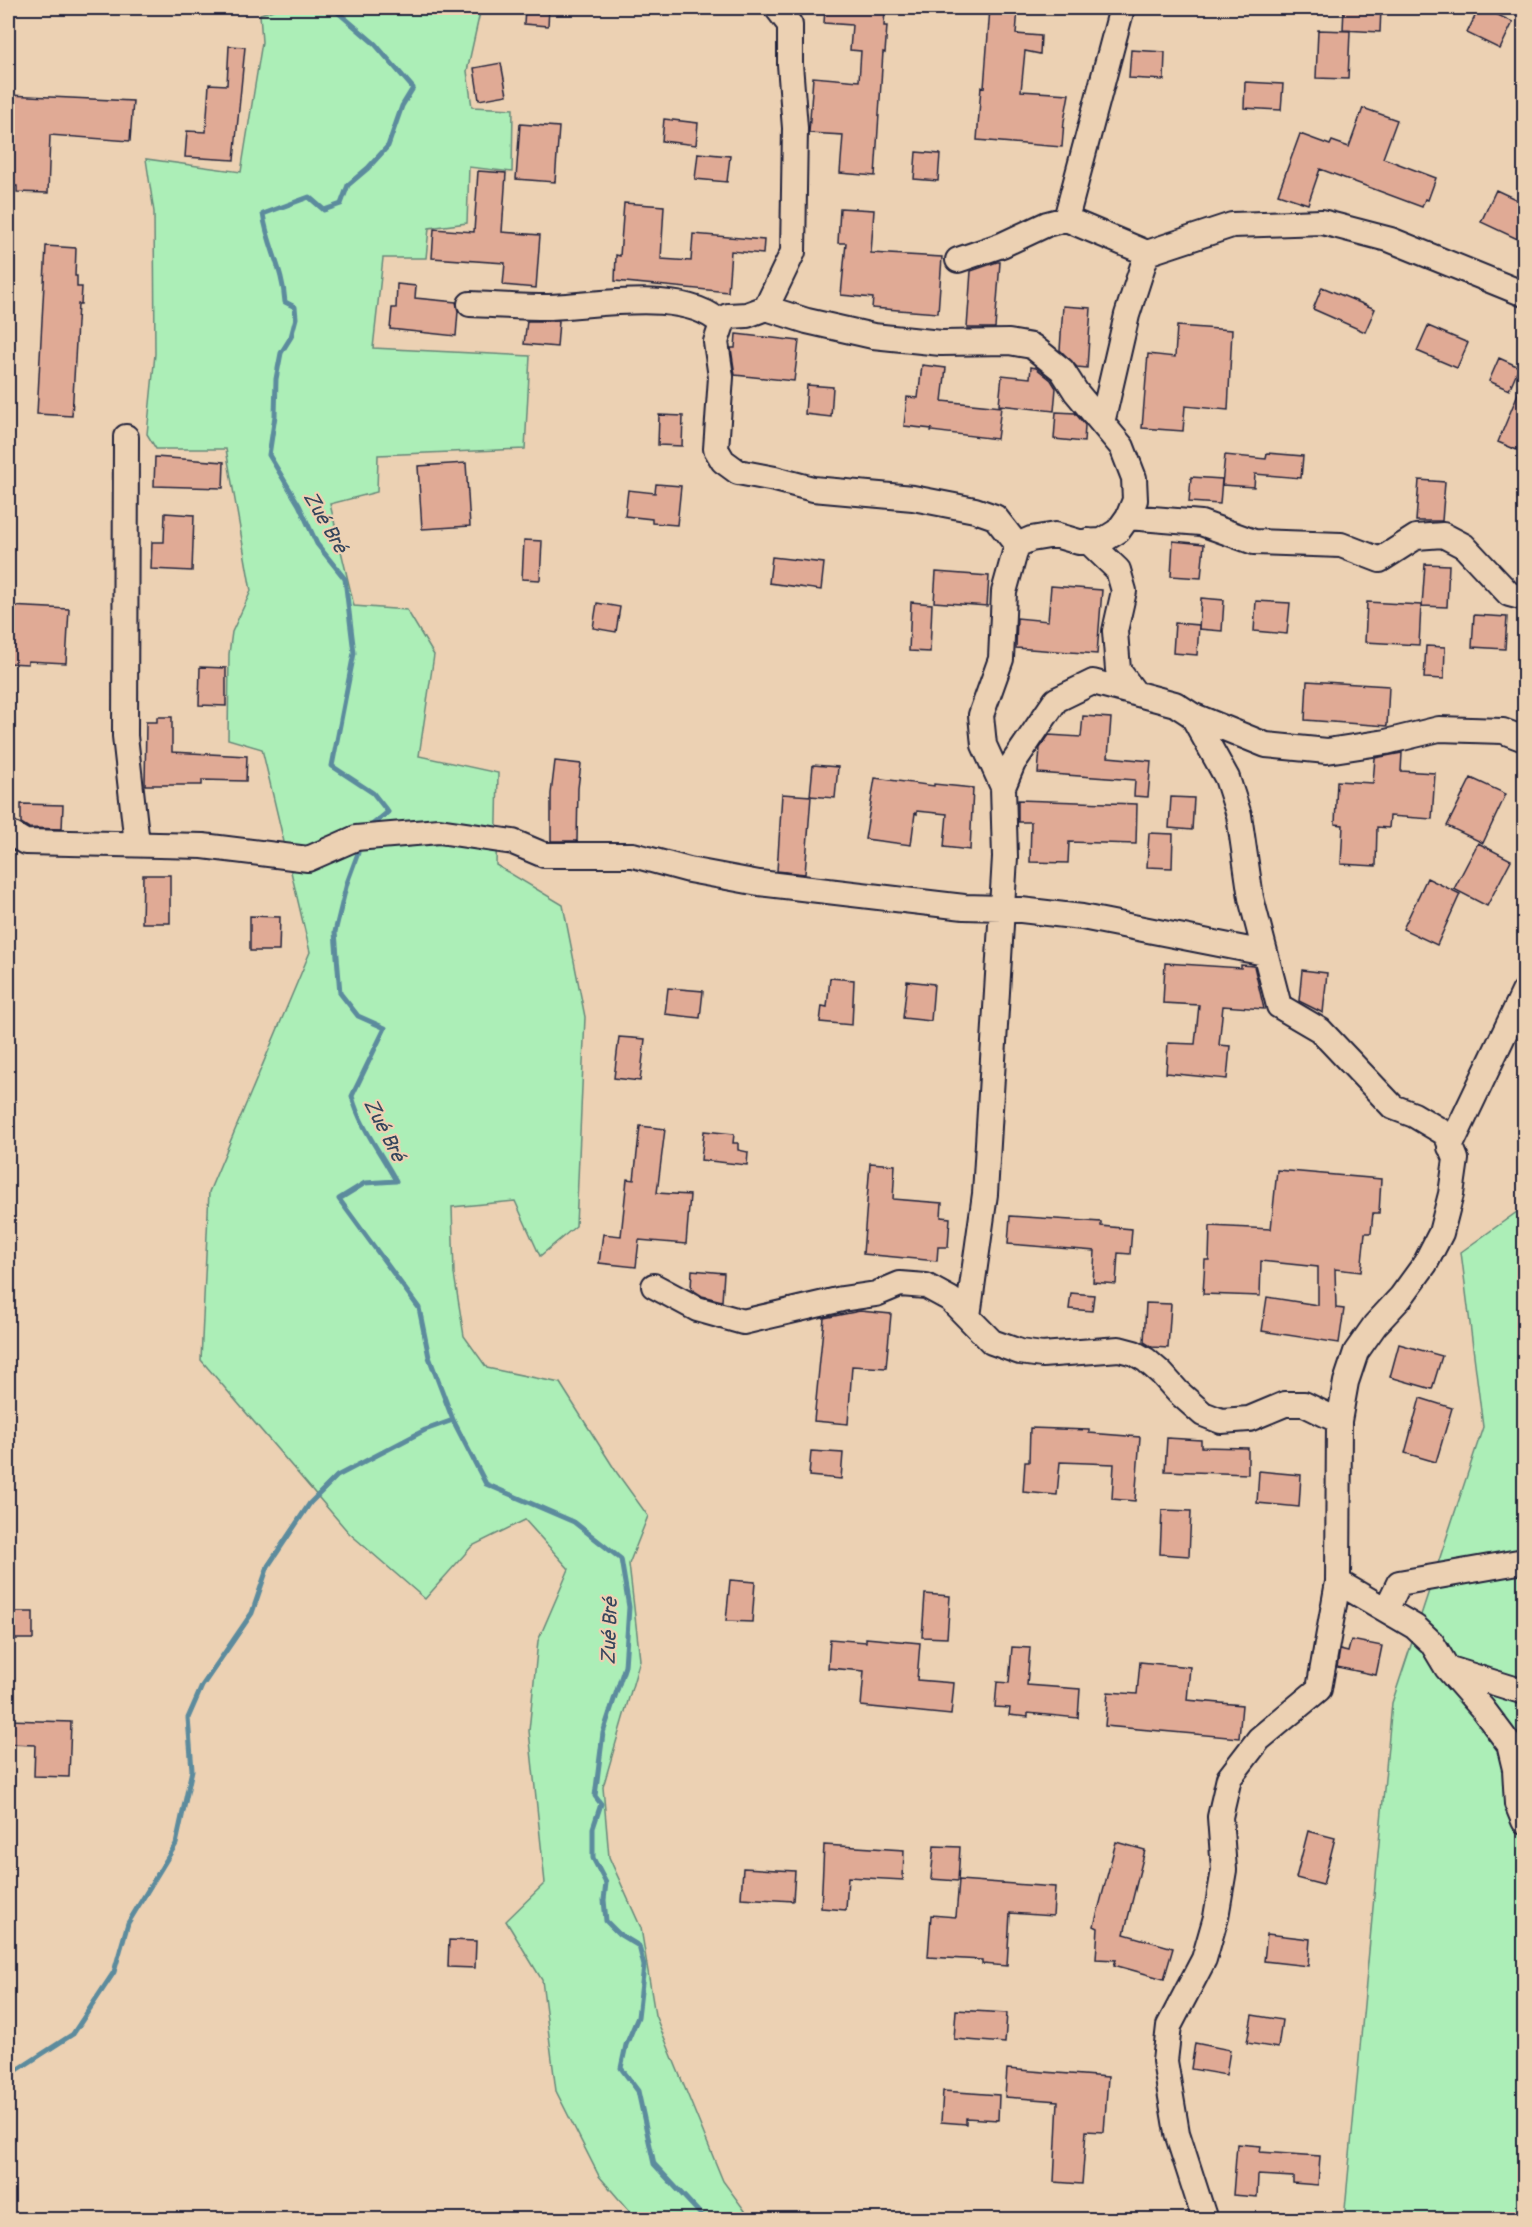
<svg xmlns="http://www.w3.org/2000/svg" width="1532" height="2227" font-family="Pangolin,sans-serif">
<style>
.green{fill:#aceeb7;stroke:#678879;stroke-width:1.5}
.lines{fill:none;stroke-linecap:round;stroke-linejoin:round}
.stream{stroke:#5b8b9d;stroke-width:5}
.building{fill:#e0aa95;stroke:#22223b;stroke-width:1.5}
.minor-casing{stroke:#22223b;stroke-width:28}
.minor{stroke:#ecd1b3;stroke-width:24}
.labels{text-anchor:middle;stroke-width:4.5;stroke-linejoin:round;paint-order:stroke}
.water-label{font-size:20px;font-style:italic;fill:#35455c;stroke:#ecd1b3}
</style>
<rect width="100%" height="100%" fill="#ecd1b3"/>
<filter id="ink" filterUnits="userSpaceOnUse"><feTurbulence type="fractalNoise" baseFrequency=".0167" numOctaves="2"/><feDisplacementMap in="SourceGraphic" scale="12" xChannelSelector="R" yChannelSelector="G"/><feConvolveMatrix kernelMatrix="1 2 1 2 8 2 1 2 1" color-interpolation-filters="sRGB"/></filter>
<g filter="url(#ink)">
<path class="green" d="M 280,8 L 481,8 L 467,71 L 472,107 L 513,109 L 512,172 L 469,167 L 467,223 L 429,228 L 426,258 L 383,258 L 373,348 L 530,356 L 525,449 L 378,455 L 377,492 L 330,504 L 354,606 L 407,610 L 434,655 L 419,756 L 498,773 L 496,865 L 563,905 L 585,1017 L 576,1226 L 540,1256 L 515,1201 L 452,1207 L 454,1274 L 464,1336 L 487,1368 L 560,1383 L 617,1473 L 648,1516 L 629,1564 L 640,1660 L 603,1787 L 609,1857 L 641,1928 L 655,2015 L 723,2181 L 751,2219 L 636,2219 L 599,2176 L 556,2091 L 542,1980 L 506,1921 L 545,1883 L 529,1731 L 538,1641 L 569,1569 L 525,1520 L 472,1546 L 425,1599 L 349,1533 L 201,1360 L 209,1192 L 310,952 L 262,749 L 228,739 L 229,654 L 232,632 L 251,591 L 226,449 L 156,449 L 147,434 L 155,354 L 154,212 L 146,159 L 241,172 L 262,42 L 260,14 Z
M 1524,1207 L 1524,2219 L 1344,2220 L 1392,1703 L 1483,1427 L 1461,1252 Z"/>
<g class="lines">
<path class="stream" d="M 333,8 L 375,44 L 413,88 L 402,106 L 388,146 L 368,168 L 348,185 L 341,204 L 324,210 L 309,197 L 263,214 C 268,247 283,269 285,302 L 295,307 L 296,318 L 291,337 L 281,353 L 276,379 L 275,416 L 269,455 L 299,505 L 317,544 L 345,579 L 354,653 L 332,766 L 373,793 L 388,812 L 367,829
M 357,845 L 358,853 L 347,883 L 335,932 L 340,993 L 358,1016 L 385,1028 L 352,1096 C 360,1127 381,1153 396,1181 L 365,1183 L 339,1199 L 419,1308 L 429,1357 L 453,1420 L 486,1484 L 574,1522 L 621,1559 L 629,1607 L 625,1666 L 603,1733 L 595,1796 L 601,1804 L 593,1828 L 593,1858 L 606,1883 L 604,1900 L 606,1921 L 619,1934 L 639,1946 L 644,1966 L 638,2017 L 626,2045 L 621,2068 L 638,2091 L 654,2164 L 706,2220
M 8,2076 L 73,2034 L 114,1972 L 128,1923 L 176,1844 L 192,1770 L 188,1718 L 202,1686 L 252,1613 L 268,1566 L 310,1503 L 337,1476 L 425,1430 L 453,1420"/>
</g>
<path class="building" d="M 525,8 L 549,8 L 548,26 L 524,24 Z
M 825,8 L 885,8 L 884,26 L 887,26 L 885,53 L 883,52 L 875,176 L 840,173 L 843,135 L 809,133 L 813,77 L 859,81 L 861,51 L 850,50 L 852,25 L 824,23 Z
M 990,8 L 1018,8 L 1016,34 L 1041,36 L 1040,54 L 1025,51 L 1021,91 L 1069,94 L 1064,121 L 1062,147 L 977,140 L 981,87 L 984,88 Z
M 1344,8 L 1381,8 L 1380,32 L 1343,30 Z
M 1479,8 L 1483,8 L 1513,22 L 1500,49 L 1467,33 Z
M 1318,30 L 1350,31 L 1348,79 L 1316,78 Z
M 229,46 L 245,47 L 234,160 L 185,157 L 187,131 L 206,132 L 209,84 L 227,85 Z
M 1131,50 L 1165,52 L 1164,80 L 1129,78 Z
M 501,63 L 507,95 L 479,100 L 474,68 Z
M 1245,82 L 1283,84 L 1281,110 L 1244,108 Z
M 8,95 L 133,101 L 130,141 L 50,135 L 48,193 L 17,192 L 17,186 L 8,186 Z
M 1363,108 L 1397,120 L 1383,158 L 1436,178 L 1428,200 L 1425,199 L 1422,207 L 1320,169 L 1308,204 L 1278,194 L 1300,134 L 1330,145 L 1332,141 L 1349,147 Z
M 664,119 L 698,123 L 696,145 L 662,141 Z
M 520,124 L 559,127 L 555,182 L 516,179 Z
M 916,152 L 940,154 L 938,181 L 914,179 Z
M 698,153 L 730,156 L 727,182 L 695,179 Z
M 478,171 L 506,173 L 502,232 L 540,235 L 536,288 L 503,285 L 505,263 L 432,258 L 434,229 L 474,232 Z
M 1496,190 L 1524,203 L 1524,242 L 1481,222 Z
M 624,203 L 664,206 L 661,259 L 691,261 L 693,234 L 764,240 L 763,254 L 731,251 L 728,292 L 615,281 L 616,255 L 620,256 Z
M 840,208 L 874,210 L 871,253 L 942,257 L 938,313 L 872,308 L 873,298 L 841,295 L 846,243 L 838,243 Z
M 46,246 L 76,248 L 75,276 L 77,276 L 77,287 L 82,287 L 81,304 L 78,304 L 72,416 L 37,414 Z
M 997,262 L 1000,262 L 995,328 L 967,328 L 971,271 Z
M 397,284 L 416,286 L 415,298 L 456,302 L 458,311 L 456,336 L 390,329 L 392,308 L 396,308 Z
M 1322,287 L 1375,309 L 1365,332 L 1313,309 Z
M 1063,306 L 1091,308 L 1087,368 L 1077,367 L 1060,350 Z
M 527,321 L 559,321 L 557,347 L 524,344 Z
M 1177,326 L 1232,330 L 1228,410 L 1185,406 L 1183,431 L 1142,428 L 1148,354 L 1175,357 Z
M 1428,326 L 1468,343 L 1457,368 L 1417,351 Z
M 736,334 L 799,341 L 794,381 L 735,375 L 731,348 L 735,348 Z
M 1499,358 L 1519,367 L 1509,390 L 1489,381 Z
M 922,365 L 946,368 L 942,401 L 1001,407 L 997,439 L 931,431 L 932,429 L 904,426 L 907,397 L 918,398 Z
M 1031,367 L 1036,368 L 1051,380 L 1056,388 L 1054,411 L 999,405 L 1002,375 L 1030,378 Z
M 1524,379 L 1524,453 L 1498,442 Z
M 807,385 L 833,387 L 831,417 L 805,414 Z
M 1056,412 L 1075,413 L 1085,425 L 1084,442 L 1054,439 Z
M 659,415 L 683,416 L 682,446 L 658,445 Z
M 1267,453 L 1303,456 L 1301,478 L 1255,474 L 1254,487 L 1222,485 L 1225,455 L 1266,459 Z
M 155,457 L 224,462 L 223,488 L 154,486 Z
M 466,463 L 470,526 L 422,529 L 418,466 Z
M 1191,477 L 1222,479 L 1220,504 L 1189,502 Z
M 1419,480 L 1445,482 L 1442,521 L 1416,521 Z
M 656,484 L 681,486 L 677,525 L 652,523 L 652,519 L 625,516 L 628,490 L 655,493 Z
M 165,513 L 194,515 L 192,571 L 151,569 L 152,542 L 164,542 Z
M 524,540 L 542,541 L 540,580 L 522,579 Z
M 1173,541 L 1204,544 L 1201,578 L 1171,576 Z
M 772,557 L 824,563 L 821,590 L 769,583 Z
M 1425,564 L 1449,565 L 1447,607 L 1422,606 Z
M 936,572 L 989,576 L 987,606 L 934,602 Z
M 1051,586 L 1102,590 L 1097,654 L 1016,648 L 1017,618 L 1048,621 Z
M 1201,598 L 1224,600 L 1222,631 L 1199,629 Z
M 1256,601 L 1290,603 L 1287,634 L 1254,631 Z
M 911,602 L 932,604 L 930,652 L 909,651 Z
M 1367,602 L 1421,605 L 1419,645 L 1365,642 Z
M 597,603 L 620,607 L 616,632 L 593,628 Z
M 8,606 L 69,609 L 66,663 L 28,661 L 28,664 L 8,663 Z
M 1474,615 L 1507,617 L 1505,649 L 1472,647 Z
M 1175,623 L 1199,625 L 1197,655 L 1173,653 Z
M 1426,646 L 1445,647 L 1444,679 L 1424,678 Z
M 200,667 L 226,668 L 226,706 L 199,705 Z
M 1307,681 L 1389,686 L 1387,726 L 1305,720 Z
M 1083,716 L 1111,718 L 1108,757 L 1151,761 L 1148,797 L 1134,796 L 1135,780 L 1038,773 L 1040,748 L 1049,735 L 1081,737 Z
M 157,717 L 172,717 L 172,752 L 247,756 L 246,781 L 202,780 L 202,785 L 145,785 L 146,722 L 157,722 Z
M 1402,753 L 1401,771 L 1435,773 L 1432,819 L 1390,816 L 1389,828 L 1377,827 L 1376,866 L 1341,864 L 1343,825 L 1335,824 L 1337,781 L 1373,783 L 1375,758 Z
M 555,761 L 581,764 L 578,788 L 577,841 L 551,841 L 551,794 Z
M 813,765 L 838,767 L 835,798 L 810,796 Z
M 875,778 L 934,786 L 934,784 L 973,788 L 970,850 L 944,847 L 947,814 L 917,811 L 917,814 L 915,813 L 911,845 L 865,839 Z
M 1471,778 L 1506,794 L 1483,843 L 1447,826 Z
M 782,794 L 811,796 L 805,874 L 777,871 Z
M 1171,797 L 1194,798 L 1192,830 L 1169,828 Z
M 1018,800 L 1137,804 L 1136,844 L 1069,842 L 1068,863 L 1030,862 L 1031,822 L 1018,822 Z
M 21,804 L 63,805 L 62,829 L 29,828 L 21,823 Z
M 1149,833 L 1173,834 L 1172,868 L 1147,867 Z
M 1478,843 L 1511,860 L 1487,906 L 1454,889 Z
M 143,875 L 170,875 L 170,923 L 142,923 Z
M 1427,878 L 1460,894 L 1437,945 L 1403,929 Z
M 250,916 L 280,917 L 279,951 L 250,951 Z
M 1165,963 L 1241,968 L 1241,965 L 1254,966 L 1264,1009 L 1223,1006 L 1219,1045 L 1230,1046 L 1227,1079 L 1166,1073 L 1168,1043 L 1195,1044 L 1199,1005 L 1163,1003 Z
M 1302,970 L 1327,973 L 1323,1013 L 1299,1001 Z
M 830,978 L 854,980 L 852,1025 L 820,1022 L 822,1006 L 827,1007 Z
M 907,981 L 934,984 L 931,1021 L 903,1018 Z
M 668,988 L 703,991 L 700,1018 L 665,1014 Z
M 619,1037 L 645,1039 L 640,1081 L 614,1078 Z
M 640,1126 L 665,1129 L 657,1193 L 690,1195 L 686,1244 L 639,1240 L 636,1267 L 599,1263 L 603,1234 L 621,1236 L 627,1179 L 634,1180 Z
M 704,1131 L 734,1134 L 733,1143 L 738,1143 L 738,1150 L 748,1152 L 747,1165 L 701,1160 Z
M 870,1163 L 895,1165 L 893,1199 L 942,1203 L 941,1217 L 950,1218 L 948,1247 L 938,1247 L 937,1261 L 863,1254 Z
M 1277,1170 L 1381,1179 L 1379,1213 L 1373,1213 L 1371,1233 L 1365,1233 L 1361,1272 L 1335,1269 L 1336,1308 L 1344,1309 L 1339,1343 L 1262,1331 L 1267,1297 L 1318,1305 L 1318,1267 L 1261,1261 L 1260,1296 L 1203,1294 L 1205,1260 L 1209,1260 L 1210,1226 L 1271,1229 Z
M 1010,1216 L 1101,1222 L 1101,1226 L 1132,1229 L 1130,1254 L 1118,1253 L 1116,1284 L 1093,1282 L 1095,1251 L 1008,1244 Z
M 692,1270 L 724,1273 L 722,1301 L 702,1296 L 691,1289 Z
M 1071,1293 L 1094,1295 L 1092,1311 L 1069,1309 Z
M 1146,1303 L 1171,1304 L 1168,1348 L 1152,1347 L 1144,1342 Z
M 860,1311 L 891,1314 L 886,1368 L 852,1366 L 848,1424 L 814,1421 L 824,1318 Z
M 1399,1344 L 1442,1356 L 1432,1389 L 1390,1377 Z
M 1420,1398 L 1452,1408 L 1436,1462 L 1405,1453 Z
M 1030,1428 L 1089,1430 L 1089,1433 L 1140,1437 L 1135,1501 L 1112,1499 L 1114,1464 L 1060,1462 L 1057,1495 L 1023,1492 L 1025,1462 L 1029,1462 Z
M 1167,1438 L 1201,1440 L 1201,1447 L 1248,1448 L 1248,1474 L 1165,1471 Z
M 811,1451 L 843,1453 L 841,1479 L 809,1476 Z
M 1259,1471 L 1301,1475 L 1299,1507 L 1257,1503 Z
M 1162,1510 L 1191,1511 L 1189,1556 L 1160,1554 Z
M 730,1580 L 755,1582 L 752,1622 L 726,1621 Z
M 925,1594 L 950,1596 L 947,1638 L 922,1637 Z
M 8,1612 L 33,1612 L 33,1639 L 8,1639 Z
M 866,1638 L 920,1643 L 917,1680 L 954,1683 L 951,1715 L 861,1706 L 864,1671 L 828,1668 L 830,1639 L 866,1642 Z
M 1351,1640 L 1382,1646 L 1376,1675 L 1337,1667 L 1340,1650 L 1348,1652 Z
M 1012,1647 L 1030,1648 L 1027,1685 L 1080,1689 L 1078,1718 L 1028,1713 L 1028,1717 L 1009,1715 L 1010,1708 L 995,1707 L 997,1682 L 1009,1683 Z
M 1140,1662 L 1190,1667 L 1187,1700 L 1242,1705 L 1239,1738 L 1105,1726 L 1108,1692 L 1137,1694 Z
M 8,1720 L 71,1722 L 69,1777 L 34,1776 L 35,1745 L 8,1744 Z
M 1308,1831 L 1335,1838 L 1323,1885 L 1296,1878 Z
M 1116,1842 L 1145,1850 L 1124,1934 L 1173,1948 L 1164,1979 L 1114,1965 L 1116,1960 L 1096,1959 L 1098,1928 L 1094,1926 Z
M 824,1845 L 904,1850 L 903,1880 L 848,1877 L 846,1910 L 821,1908 Z
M 934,1846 L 960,1847 L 958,1881 L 931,1879 Z
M 743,1868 L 795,1871 L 793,1901 L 741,1898 Z
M 959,1880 L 1055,1887 L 1053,1916 L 1010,1913 L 1007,1966 L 982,1964 L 982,1960 L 928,1957 L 931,1915 L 956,1917 Z
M 1267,1934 L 1310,1939 L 1308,1966 L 1264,1961 Z
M 449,1940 L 476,1941 L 475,1968 L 448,1967 Z
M 956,2010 L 1007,2013 L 1005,2043 L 954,2039 Z
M 1252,2015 L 1282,2020 L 1278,2048 L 1247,2043 Z
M 1195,2043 L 1230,2050 L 1226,2075 L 1191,2069 Z
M 1007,2069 L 1108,2077 L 1104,2132 L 1086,2131 L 1082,2184 L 1054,2182 L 1058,2101 L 1005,2097 Z
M 943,2091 L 999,2095 L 998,2120 L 966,2118 L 966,2124 L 941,2122 Z
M 1237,2144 L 1261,2146 L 1260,2152 L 1320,2156 L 1318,2185 L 1293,2183 L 1293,2177 L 1258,2175 L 1257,2197 L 1233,2195 Z"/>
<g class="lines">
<defs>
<path id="minor" d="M 1066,219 L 1122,8
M 958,260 L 1002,245 L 1047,224 L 1066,219 L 1147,253 L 1232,225 L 1322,222 L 1391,240 L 1524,294
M 470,304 C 496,305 522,307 548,307 C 596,306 685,287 722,324
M 766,308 L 793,252 L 795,128 L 790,64 L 790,25 L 777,8
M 1102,423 L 1127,315 L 1147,253
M 126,437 L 125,736 L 137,844
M 1128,517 L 1201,523 L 1254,542 L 1341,545 L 1380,560 L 1416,537 L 1443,535 L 1464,546 L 1509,594 L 1524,598
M 1088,541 L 1118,570 L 1124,591 L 1115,631 L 1118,670 L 1135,693
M 1192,715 L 1266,745 L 1327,751 L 1386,742 L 1439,729 L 1503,731 L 1524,739
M 1003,787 L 1013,763 L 1056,700 L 1093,682 L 1175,704 L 1192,715 L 1227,778 L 1239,815 L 1251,898 L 1279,1006 L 1320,1030 L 1393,1107 L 1414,1115 L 1446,1134 L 1456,1159 L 1451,1194 L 1441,1233 L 1425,1264 L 1401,1297 L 1375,1325 L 1356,1352 L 1346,1382 L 1339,1421 L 1338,1582 L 1319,1689 L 1259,1739 L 1229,1778 L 1220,1817 L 1224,1870 L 1216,1917 L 1204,1959 L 1169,2026 L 1165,2061 L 1177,2133 L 1205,2220
M 8,832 L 25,842 L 203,846 L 308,859 L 356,838 L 439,831 L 513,842 L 544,855 L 633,855 L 689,870 L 759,883 L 964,907 L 1003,908 L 1082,917 L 1265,953
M 1450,1147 L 1524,992
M 654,1286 L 697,1309 L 743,1322 L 842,1299 L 876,1294 L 900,1284 L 926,1286 L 950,1299 L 992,1342 L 1020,1352 L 1042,1355 L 1119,1349 L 1134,1353 L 1146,1360 L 1161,1373 L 1178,1392 L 1203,1414 L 1221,1421 L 1249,1419 L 1285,1404 L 1304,1404 L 1339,1421
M 968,1316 L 985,1194 L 1005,857 L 1003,787 L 984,745 L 981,715 L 1001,659 L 1004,592 L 1017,545 L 1031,539 L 1055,535 L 1079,542 L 1102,541 L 1118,531 L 1128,517 L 1135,500 L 1134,478 L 1122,447 L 1076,392 L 1062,370 L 1032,346 L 1009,342 L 941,343 L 873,336 L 807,321 L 766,308 L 747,315 L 728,316 L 722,324 L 716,342 L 721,377 L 716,449 L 723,461 L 738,472 L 775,479 L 813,489 L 913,498 L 975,510 L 995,517 L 1017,545
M 1338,1582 L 1415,1627 L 1432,1643 L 1447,1668 L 1482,1708 L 1509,1744 L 1515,1769 L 1517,1804 L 1524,1821
M 1386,1610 L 1399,1583 L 1524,1561
M 1447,1668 L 1524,1692"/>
</defs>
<use href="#minor" class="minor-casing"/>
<use href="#minor" class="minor"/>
</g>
</g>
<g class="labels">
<g class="water-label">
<text transform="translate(326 522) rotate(60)" y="7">Zué Bré</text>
<text transform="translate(385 1130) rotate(63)" y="7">Zué Bré</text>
<text transform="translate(609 1631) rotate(-88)" y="7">Zué Bré</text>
</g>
</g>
<rect width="1532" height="2227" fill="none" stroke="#ecd1b3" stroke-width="30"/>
<rect x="15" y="15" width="1502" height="2197" fill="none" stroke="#22223b" stroke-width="2" filter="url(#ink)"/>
</svg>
